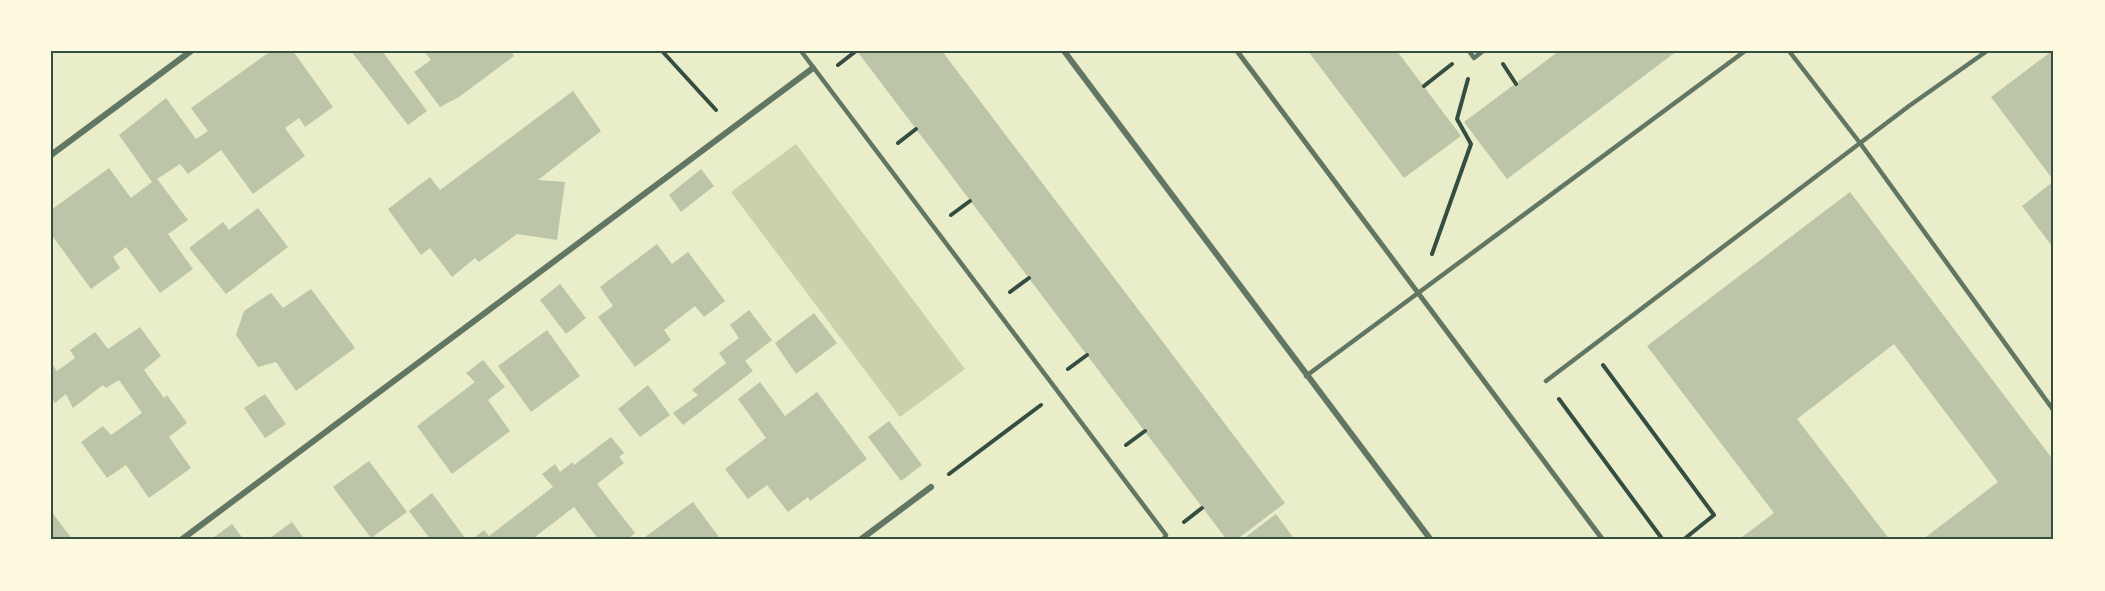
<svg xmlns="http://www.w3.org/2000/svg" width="2105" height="591" font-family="'Nunito Sans',sans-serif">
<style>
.green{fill:#cad2ad}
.building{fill:#bcc5a7}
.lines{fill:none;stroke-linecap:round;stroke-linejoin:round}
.path{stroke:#344e41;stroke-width:4}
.service{stroke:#617663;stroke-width:4.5}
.pedestrian{stroke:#617663;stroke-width:5}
.minor{stroke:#617663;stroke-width:6}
.neatline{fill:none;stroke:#344e41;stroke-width:2}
</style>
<rect width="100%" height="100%" fill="#e9edc9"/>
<path class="green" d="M 796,144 L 965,369 L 900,417 L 731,192 Z"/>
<path class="building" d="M 271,51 L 293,51 L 333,107 L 305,127 L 299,118 L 285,128 L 305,156 L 253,194 L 221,150 L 188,174 L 180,164 L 157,179 L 188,220 L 168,234 L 193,269 L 160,293 L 126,247 L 113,257 L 120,268 L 91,289 L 51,234 L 51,210 L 109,168 L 131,198 L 152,182 L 119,135 L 166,98 L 196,139 L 208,131 L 191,108 Z
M 351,51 L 382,51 L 427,111 L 408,125 Z
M 424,51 L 511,51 L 514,56 L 459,97 L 440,107 L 414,72 L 431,60 Z
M 857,51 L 942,51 L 1285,503 L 1236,540 L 1227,540 Z
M 1308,51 L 1397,51 L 1461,136 L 1404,178 Z
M 1559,51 L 1677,51 L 1507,179 L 1464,122 Z
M 2052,51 L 2054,51 L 2054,249 L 2022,206 L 2054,181 L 1991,97 Z
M 573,91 L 601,131 L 538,180 L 565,182 L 557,240 L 517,234 L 479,262 L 475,258 L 452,277 L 430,248 L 421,255 L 388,209 L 430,177 L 440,190 Z
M 701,169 L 714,186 L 681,212 L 669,195 Z
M 1850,192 L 2054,461 L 2054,535 L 2048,540 L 1922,540 L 1998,482 L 1894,344 L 1797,419 L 1890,540 L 1738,540 L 1774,513 L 1647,346 Z
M 258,208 L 288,247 L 226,294 L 189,248 L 223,222 L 229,230 Z
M 657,244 L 672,264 L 688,252 L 725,301 L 704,317 L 695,306 L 664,330 L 671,340 L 635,367 L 598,317 L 613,306 L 600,287 Z
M 560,284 L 586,318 L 566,334 L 540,300 Z
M 311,289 L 355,348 L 296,391 L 276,362 L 258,367 L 236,335 L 244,311 L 271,293 L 283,308 Z
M 749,310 L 772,340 L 745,361 L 753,371 L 683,425 L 673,413 L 698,395 L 692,390 L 726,363 L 719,353 L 739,338 L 730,325 Z
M 814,313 L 837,343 L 796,374 L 775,343 Z
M 140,327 L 161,356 L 144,370 L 164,398 L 167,395 L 187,423 L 169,437 L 191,468 L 149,498 L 126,465 L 107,478 L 81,442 L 103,426 L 111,435 L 142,413 L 119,380 L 106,388 L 103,385 L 73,408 L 66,394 L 55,403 L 51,397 L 51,363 L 57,371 L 75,358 L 70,350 L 95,332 L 108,349 Z
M 547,330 L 580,376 L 531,412 L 498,366 Z
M 483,360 L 505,387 L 488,400 L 510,431 L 452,474 L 417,426 L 475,382 L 466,373 Z
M 760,382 L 785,416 L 817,392 L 867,459 L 810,501 L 808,497 L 788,512 L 767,485 L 748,499 L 725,469 L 766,438 L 738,399 Z
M 648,385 L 670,415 L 640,437 L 618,409 Z
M 265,394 L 286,424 L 265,438 L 244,408 Z
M 889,421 L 922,465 L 901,481 L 868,437 Z
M 611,437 L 624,453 L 619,457 L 624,463 L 597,484 L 635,533 L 627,540 L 599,540 L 574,507 L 531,540 L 471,540 L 484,530 L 489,536 L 553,487 L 542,474 L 555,464 L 560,472 L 573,462 L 574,465 Z
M 369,461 L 407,512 L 371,538 L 333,487 Z
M 432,493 L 465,538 L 463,540 L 431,540 L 409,511 Z
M 693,502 L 721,540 L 641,540 L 690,504 Z
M 51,511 L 73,540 L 51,540 Z
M 1276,514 L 1295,540 L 1242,540 Z
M 292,522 L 305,540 L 267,540 Z
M 232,524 L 244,540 L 214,540 L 213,538 Z"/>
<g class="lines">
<path class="path" d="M 662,51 L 716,110
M 1503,64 L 1516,84
M 838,65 L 856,51
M 1424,86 L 1452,64
M 898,143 L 916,129
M 951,215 L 970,201
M 1432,254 L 1471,144 L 1457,119 L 1468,79
M 1010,292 L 1029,278
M 1603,365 L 1714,515 L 1683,540
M 1068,369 L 1087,355
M 1559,399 L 1663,540
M 1126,445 L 1145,431
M 949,474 L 1041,405
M 1184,522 L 1202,508"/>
<path class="service" d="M 801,51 L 1166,535 L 1163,540
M 1469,51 L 1474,58 L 1483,51
M 1789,51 L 1860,143 L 2054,411
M 1306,376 L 1745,51
M 1546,381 L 1909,106 L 1987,51"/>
<path class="pedestrian" d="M 1237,51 L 1603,540"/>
<path class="minor" d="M 1064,51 L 1431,540
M 51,155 L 191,51
M 181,540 L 813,68
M 860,540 L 931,487"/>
</g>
<rect width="2105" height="591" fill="none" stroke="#fefae0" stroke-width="105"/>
<rect x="52" y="52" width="2000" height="486" class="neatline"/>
</svg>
